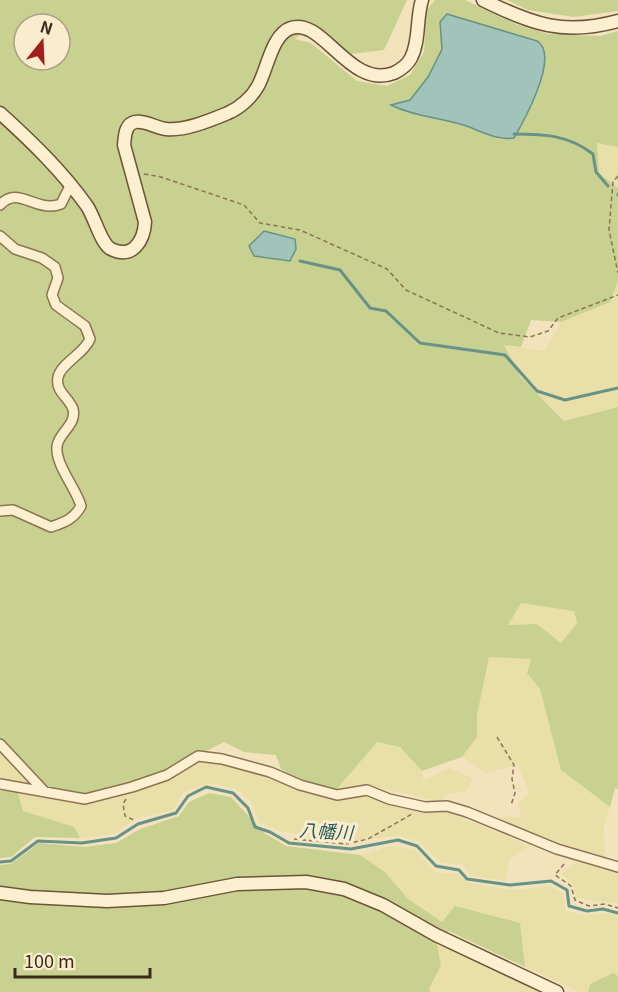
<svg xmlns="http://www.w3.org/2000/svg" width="618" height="992" font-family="Georgia,'Noto Sans JP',serif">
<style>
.farmland{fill:#e9e0a9}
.green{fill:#c8d18f;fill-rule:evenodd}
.water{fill:#a1c3b9;stroke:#679288;stroke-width:1.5}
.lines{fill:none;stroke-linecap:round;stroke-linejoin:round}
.stream{stroke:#679288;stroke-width:3}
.street-casing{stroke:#8c7354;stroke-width:12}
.secondary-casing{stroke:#6d5337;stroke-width:15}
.path{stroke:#8c7354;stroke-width:1.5;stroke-dasharray:4.5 3;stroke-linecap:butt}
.street{stroke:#fcf0d0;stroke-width:9}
.secondary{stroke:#fcf0d0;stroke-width:12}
.labels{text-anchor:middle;stroke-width:6;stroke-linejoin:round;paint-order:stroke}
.water-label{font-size:18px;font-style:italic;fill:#285b59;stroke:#f9edcd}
</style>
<rect width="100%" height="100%" fill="#f2e3bc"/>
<path class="farmland" d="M 597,143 L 618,147 L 618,188 L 599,173 Z
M 618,281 L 618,407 L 565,421 L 520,376 L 504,345 L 545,351 L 561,322 L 610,302 Z
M 521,602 L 575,611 L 577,623 L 561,643 L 537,624 L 508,625 Z
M 489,656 L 532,659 L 527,673 L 540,689 L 561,770 L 610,807 L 604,825 L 605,857 L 533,834 L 489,817 L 521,817 L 518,803 L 529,793 L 518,765 L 485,773 L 462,757 L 477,737 L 477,715 Z
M 377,742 L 400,747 L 422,771 L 423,781 L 449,768 L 473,778 L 467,791 L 445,794 L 442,802 L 367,785 L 336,790 Z
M 0,751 L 31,784 L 0,779 Z
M 204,760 L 267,774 L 298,790 L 340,799 L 368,795 L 386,802 L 431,812 L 445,811 L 530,846 L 509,860 L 506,881 L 471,876 L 462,864 L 442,863 L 418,841 L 399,836 L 348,841 L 279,831 L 259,822 L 250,801 L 236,789 L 208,783 L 184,792 L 173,810 L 137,818 L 114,834 L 80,838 L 73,827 L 23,811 L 17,790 L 88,805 L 171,777 Z
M 391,846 L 414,849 L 435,872 L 458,874 L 469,883 L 512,890 L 550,886 L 563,893 L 566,911 L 586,915 L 612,913 L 618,918 L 618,976 L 613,973 L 590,984 L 588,992 L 580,992 L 525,967 L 519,923 L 442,922 L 408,899 L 385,872 L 360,855 Z
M 575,862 L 618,873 L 618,904 L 576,898 L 573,884 L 561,874 Z
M 437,944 L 544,992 L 430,992 L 429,988 L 441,966 Z"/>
<path class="green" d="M 0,0 L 407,0 L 384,50 L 351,54 L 309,27 L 295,39 L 311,43 L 357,81 L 387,86 L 410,75 L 424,52 L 426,11 L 435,0 L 465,0 L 518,25 L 548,34 L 600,36 L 618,31 L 618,147 L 597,143 L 599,173 L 618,188 L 618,281 L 610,302 L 561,322 L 531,320 L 521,347 L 504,345 L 520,376 L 564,421 L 618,407 L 618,789 L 615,788 L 610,807 L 561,770 L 540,689 L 527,673 L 531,659 L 489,657 L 477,715 L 477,737 L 462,757 L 422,771 L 400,747 L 377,742 L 336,790 L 303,782 L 281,769 L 276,755 L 244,752 L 224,742 L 191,759 L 127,786 L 84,795 L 40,785 L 0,739 ZM 440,23 L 503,140 L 459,124 L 392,105 L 410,100 L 428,77 L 442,49 ZM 24,24 L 60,24 L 60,60 L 24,60 ZM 521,603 L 574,611 L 577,623 L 561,643 L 537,624 L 508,625 Z
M 507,0 L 618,0 L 618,11 L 574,17 L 528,10 Z
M 17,790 L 23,811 L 74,827 L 80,838 L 35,837 L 11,857 L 0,858 L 0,791 Z
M 209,793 L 231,797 L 264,833 L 286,846 L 360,855 L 385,872 L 408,899 L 442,922 L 455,906 L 520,923 L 525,967 L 449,931 L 437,944 L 441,966 L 429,988 L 430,992 L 0,992 L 0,865 L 11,864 L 39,843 L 84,847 L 116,843 L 140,829 L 179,816 L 189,802 Z
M 613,973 L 618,976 L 618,992 L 588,992 L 590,984 Z"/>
<path class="water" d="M 447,14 L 537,41 C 538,41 543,47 543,48 C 552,69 525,119 514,138 C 495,141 478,129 460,124 C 436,117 413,116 391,105 L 410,100 L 428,77 L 442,49 L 440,22 Z
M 264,231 L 295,239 L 296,249 L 290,261 L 254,256 L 249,246 Z"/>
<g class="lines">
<path class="stream" d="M 514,134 C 545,134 568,135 593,154 L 596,172 L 608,186
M 618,194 L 618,195
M 300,261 L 340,270 L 370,308 L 386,311 L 420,343 L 505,355 L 537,391 L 565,400 L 618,388
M 0,862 L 11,861 L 38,841 L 82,843 L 116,838 L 138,824 L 176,813 L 188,796 L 206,787 L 233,793 L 248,808 L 255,827 L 270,832 L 289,843 L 351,849 L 398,840 L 417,846 L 436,866 L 459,870 L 467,879 L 510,885 L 551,881 L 567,890 L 569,906 L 587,911 L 603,909 L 618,913"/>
<defs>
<path id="street" d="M 0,205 C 16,187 32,207 51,206 C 55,206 58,205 61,204 L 71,184
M 0,236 L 15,249 L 42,258 L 55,267 L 58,278 L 52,295 L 56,305 L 85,326 L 90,339 C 84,354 61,363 58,377 C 55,392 69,397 73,409 C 77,425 59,432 57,446 C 55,465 76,488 81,506 C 74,519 65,522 51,527 L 13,510 L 0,511
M 0,744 L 44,791
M 0,784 L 85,799 L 132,787 L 167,775 L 198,756 L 222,759 L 270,772 L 300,785 L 337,795 L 367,790 L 389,799 L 425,807 L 447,806 L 467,812 L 557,849 L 618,867"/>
<path id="secondary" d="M 483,0 C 532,24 563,36 618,21
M 0,113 C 32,142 62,171 87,206 C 95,218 101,244 111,249 C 133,260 144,240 145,222 L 124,145 C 125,136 125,124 135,122 C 145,120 156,128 166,129 C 185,131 211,120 228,113 C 240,108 252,97 258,86 C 267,70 272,34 291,28 C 323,17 350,90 394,73 C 400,70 408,64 411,58 C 420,41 416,19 422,0
M 0,893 L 30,897 L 107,901 L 164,898 L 237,884 L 306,882 L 344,889 L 383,905 L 436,935 L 557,992"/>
</defs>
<use href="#street" class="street-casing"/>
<use href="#secondary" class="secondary-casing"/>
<path class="path" d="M 144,174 L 161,177 L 244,205 L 260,223 L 300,230 L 387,269 L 406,290 L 499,333 L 530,337 L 548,331 L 558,318 L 618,295
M 618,176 L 613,182 L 609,230 L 618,273
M 497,737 L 514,765 L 512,779 L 515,793 L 511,805
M 126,799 L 123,804 L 125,816 L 134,820
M 294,839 L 346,844 L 368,839 L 412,814
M 564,864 L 555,875 L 571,886 L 575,900 L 589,906 L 605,904 L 618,908"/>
<use href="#street" class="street"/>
<use href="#secondary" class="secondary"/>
</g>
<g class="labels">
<g class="water-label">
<text transform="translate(326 832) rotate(3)" y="6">八幡川</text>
</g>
</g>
<g transform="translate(42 42) rotate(18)"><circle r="28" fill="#f9edcd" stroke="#ac9f85" stroke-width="1.5"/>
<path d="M0-4.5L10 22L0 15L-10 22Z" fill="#a11f1d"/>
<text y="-9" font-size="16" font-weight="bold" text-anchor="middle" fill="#392a1a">N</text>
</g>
<path d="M15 968v9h135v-9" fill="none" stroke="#392a1a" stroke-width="3"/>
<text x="24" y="968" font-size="18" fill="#392a1a" stroke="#f9edcd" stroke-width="4.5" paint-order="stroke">100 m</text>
</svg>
